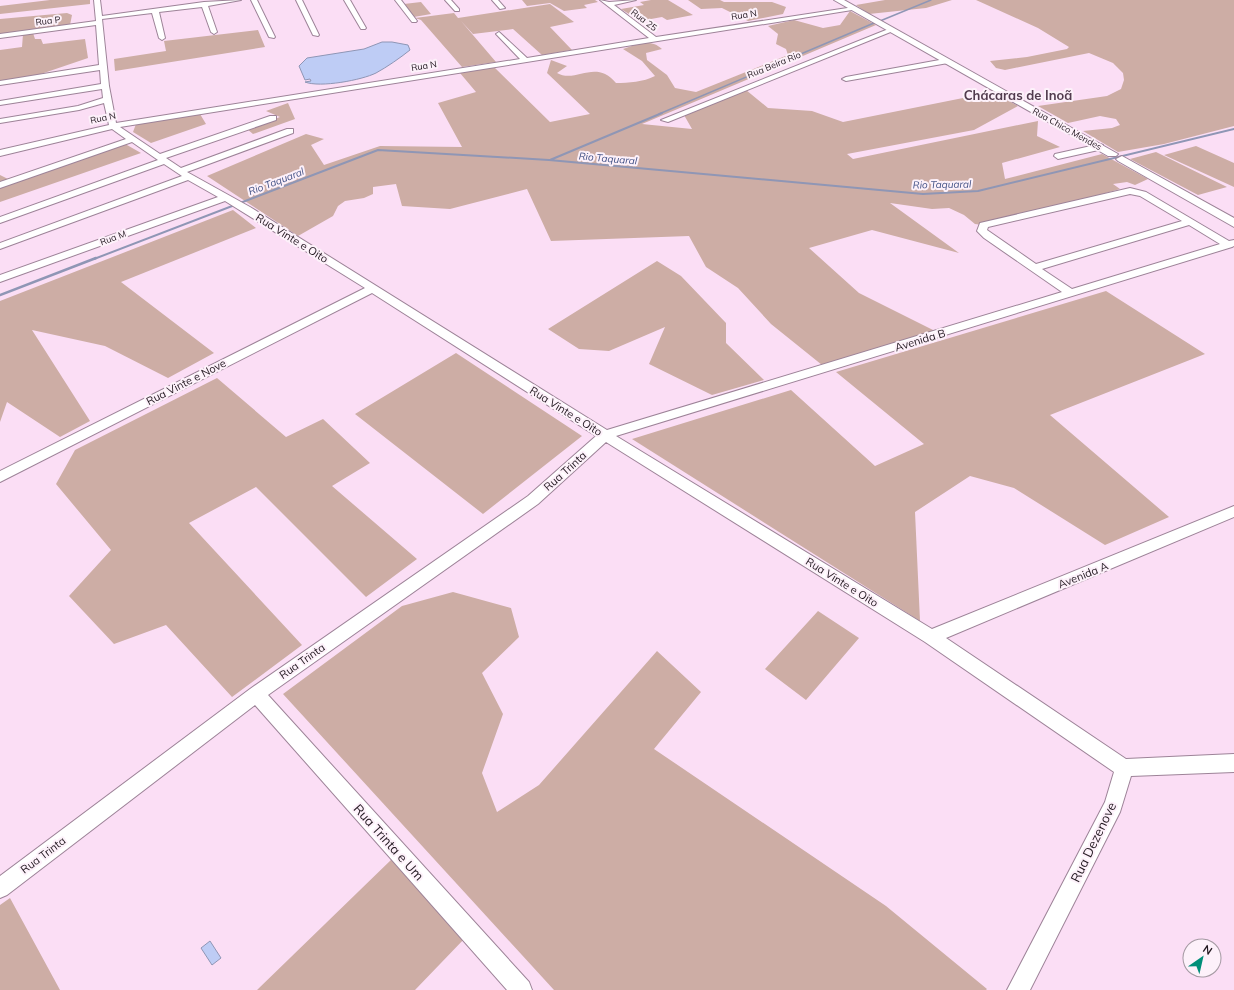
<svg xmlns="http://www.w3.org/2000/svg" width="1234" height="990" font-family="Mulish,sans-serif">
<style>
.green{fill:#cdada5}
.water{fill:#beccf5;stroke:#8f96b5}
.lines{fill:none;stroke-linecap:round;stroke-linejoin:round}
.stream-far2{stroke:#8f96b5;stroke-width:1.5}
.stream-far1{stroke:#8f96b5;stroke-width:2}
.stream{stroke:#8f96b5;stroke-width:2.5}
.minor-casing{stroke:#9d8398;stroke-width:2}
.major-casing{stroke:#9d8398;stroke-width:2}
.minor{fill:#fff;fill-rule:evenodd}
.major{fill:#fff;fill-rule:evenodd}
.labels{text-anchor:middle;stroke-width:4;stroke-linejoin:round;paint-order:stroke}
.far-street-label{font-size:9px;fill:#221820;stroke:#fdf1fa}
.far-water-label{font-size:10px;font-style:italic;fill:#3f4f84;stroke:#fdf1fa}
.street-label{font-size:11px;fill:#221820;stroke:#fdf1fa}
.far-district-label{font-size:13px;font-weight:bold;fill:#523b4e;stroke:#fdf1fa}
.near-street-label{font-size:13px;fill:#221820;stroke:#fdf1fa}
</style>
<rect width="100%" height="100%" fill="#fbdef5"/>
<path class="green" d="M 50,0 L 90,0 L 90,4 L 0,14 L 0,6 Z
M 522,0 L 595,0 L 598,2 L 584,5 L 587,8 L 564,11 L 550,3 L 527,6 Z
M 651,0 L 668,0 L 693,15 L 667,20 L 662,17 L 640,21 L 621,9 L 644,5 L 640,2 Z
M 688,0 L 720,0 L 724,2 L 772,2 L 786,7 L 783,14 L 748,21 L 722,8 L 701,9 Z
M 885,0 L 952,0 L 926,8 L 869,14 L 856,5 Z
M 976,0 L 1234,0 L 1234,126 L 1164,144 L 1118,152 L 1083,131 L 1112,128 L 1120,125 L 1116,119 L 1100,116 L 1068,123 L 1038,106 L 1107,96 L 1121,89 L 1124,80 L 1123,73 L 1113,63 L 1089,53 L 1005,70 L 996,68 L 990,61 L 1027,57 L 1067,49 L 1069,47 L 1038,28 Z
M 421,2 L 431,14 L 414,17 L 404,4 Z
M 550,4 L 574,22 L 550,27 L 572,50 L 542,55 L 513,29 L 473,34 L 461,21 L 496,62 L 462,67 L 421,20 L 415,18 L 454,13 L 458,18 Z
M 850,11 L 876,25 L 642,124 L 692,129 L 684,115 L 746,90 L 768,108 L 812,111 L 843,122 L 993,92 L 1018,106 L 974,130 L 847,154 L 853,159 L 1038,121 L 1037,136 L 1060,147 L 1002,163 L 1005,179 L 1102,154 L 1148,179 L 1135,185 L 1127,182 L 1113,184 L 1120,189 L 990,226 L 975,224 L 964,215 L 949,208 L 932,209 L 890,203 L 959,253 L 872,230 L 809,248 L 859,293 L 935,331 L 822,365 L 771,324 L 738,288 L 706,267 L 689,236 L 551,241 L 527,189 L 450,209 L 402,206 L 396,184 L 373,187 L 373,194 L 364,198 L 345,201 L 338,206 L 333,216 L 298,236 L 207,176 L 306,134 L 324,139 L 311,145 L 324,165 L 380,146 L 462,147 L 438,103 L 476,92 L 460,73 L 494,67 L 550,122 L 590,114 L 547,73 L 551,60 L 567,66 L 557,73 C 576,84 595,58 616,83 C 629,83 643,82 655,76 L 642,61 L 623,49 C 636,45 650,38 662,49 L 646,53 L 647,60 L 667,75 L 675,88 L 696,92 L 788,55 L 786,49 L 776,44 L 778,34 L 768,26 L 794,20 L 823,28 L 840,25 Z
M 67,13 L 72,15 L 70,25 L 0,34 L 0,19 Z
M 258,30 L 265,47 L 115,71 L 114,59 L 166,51 L 164,41 Z
M 33,33 L 35,39 L 41,39 L 43,44 L 85,39 L 88,58 L 35,76 L 0,82 L 0,50 L 22,47 L 23,34 Z
M 288,103 L 295,119 L 253,134 L 247,129 L 280,117 L 266,111 Z
M 200,114 L 206,124 L 151,143 L 133,132 L 136,124 Z
M 120,141 L 141,153 L 0,202 L 0,175 L 8,179 Z
M 1196,146 L 1234,163 L 1234,187 L 1164,155 Z
M 1156,152 L 1227,187 L 1198,195 L 1130,159 Z
M 233,210 L 256,228 L 121,282 L 214,353 L 168,378 L 105,346 L 32,330 L 90,421 L 60,437 L 7,402 L 0,422 L 0,301 Z
M 657,261 L 681,276 L 726,323 L 726,343 L 764,380 L 712,395 L 649,364 L 665,327 L 609,351 L 579,349 L 548,329 Z
M 1106,291 L 1205,354 L 1050,415 L 1169,517 L 1105,545 L 1014,488 L 970,476 L 915,512 L 920,621 L 632,439 L 791,390 L 875,466 L 924,444 L 836,372 Z
M 456,353 L 582,436 L 483,514 L 355,414 Z
M 217,378 L 286,437 L 323,419 L 370,463 L 332,486 L 417,559 L 366,597 L 256,487 L 189,523 L 302,645 L 232,697 L 166,625 L 114,644 L 69,596 L 111,550 L 56,484 L 75,450 Z
M 453,592 L 511,608 L 519,637 L 482,673 L 503,714 L 482,773 L 497,812 L 539,785 L 657,651 L 701,692 L 654,749 L 886,906 L 987,989 L 986,990 L 554,990 L 283,694 L 402,606 Z
M 818,611 L 859,638 L 806,700 L 765,669 Z
M 393,858 L 466,937 L 415,990 L 257,990 Z
M 10,898 L 60,990 L 0,990 L 0,905 Z"/>
<path class="water" d="M 382,42 L 392,42 L 408,45 L 410,50 C 400,58 387,67 376,73 C 362,80 320,88 305,82 L 311,81 L 310,79 L 305,80 L 299,66 L 307,58 L 364,49 Z
M 210,941 L 221,958 L 212,965 L 201,948 Z"/>
<g class="lines">
<path class="stream-far2" d="M 880,21 L 931,0
M 659,114 L 874,23"/>
<path class="stream-far1" d="M 550,160 L 662,113
M 94,259 L 378,150 L 549,160 L 923,194 L 978,191 L 1234,129"/>
<path class="stream" d="M 0,295 L 96,258"/>
<defs>
<path id="minor" d="M 94,0 L 100,0 L 102,16 L 204,2 L 241,0 L 208,6 L 217,32 L 214,34 L 211,32 L 202,7 L 159,12 L 165,38 L 162,40 L 159,38 L 152,13 L 102,19 L 109,86 L 116,123 L 520,59 L 497,35 L 496,34 L 499,32 L 527,58 L 649,38 L 600,0 L 609,2 L 636,0 L 614,5 L 656,37 L 854,7 L 854,9 L 852,10 L 120,127 L 160,154 L 270,116 L 276,116 L 276,120 L 166,158 L 181,168 L 287,129 L 293,129 L 293,133 L 187,172 L 250,207 L 607,430 L 1062,292 L 984,238 L 977,231 L 980,223 L 1130,188 L 1146,192 L 1229,241 L 1234,240 L 1234,246 L 1232,247 L 616,436 L 932,629 L 1234,506 L 1234,517 L 946,638 L 1126,759 L 1234,754 L 1234,772 L 1131,776 L 1120,812 L 1030,990 L 1007,990 L 1105,802 L 1114,772 L 925,642 L 606,442 L 538,504 L 268,695 L 529,982 L 532,990 L 507,990 L 255,705 L 7,895 L 0,898 L 0,876 L 250,689 L 528,496 L 596,436 L 372,293 L 0,482 L 0,471 L 365,288 L 225,201 L 0,282 L 0,275 L 218,197 L 188,180 L 0,249 L 0,243 L 182,176 L 164,164 L 0,223 L 0,217 L 158,160 L 132,142 L 0,188 L 0,182 L 126,139 L 112,129 L 0,156 L 0,150 L 109,125 L 104,103 L 79,110 L 0,123 L 0,119 L 78,106 L 103,98 L 102,89 L 0,105 L 0,101 L 101,84 L 100,70 L 0,85 L 0,81 L 99,65 L 96,25 L 0,38 L 0,34 L 96,21 ZM 1130,194 L 1140,196 L 1182,221 L 1036,264 L 987,230 L 988,227 ZM 1189,225 L 1220,244 L 1072,289 L 1042,269 Z
M 251,0 L 257,0 L 275,37 L 274,38 L 269,37 Z
M 296,0 L 302,0 L 319,35 L 318,36 L 313,35 Z
M 344,0 L 350,0 L 366,28 L 365,29 L 361,29 Z
M 395,0 L 401,0 L 417,21 L 416,22 L 412,22 Z
M 445,0 L 451,0 L 459,9 L 459,11 L 455,11 Z
M 492,0 L 498,0 L 505,8 L 500,9 Z
M 891,28 L 894,30 L 893,31 L 668,122 L 661,120 Z
M 945,59 L 948,59 L 948,63 L 846,81 L 842,79 L 846,77 Z
M 1100,144 L 1103,145 L 1103,149 L 1058,159 L 1054,156 L 1055,154 Z"/>
<path id="major" d="M 834,0 L 844,0 L 1118,154 L 1116,156 L 1108,156 Z
M 1122,156 L 1234,218 L 1234,227 L 1118,161 L 1116,159 Z"/>
</defs>
<use href="#minor" class="minor-casing"/>
<use href="#major" class="major-casing"/>
<use href="#minor" class="minor"/>
<use href="#major" class="major"/>
</g>
<g class="labels">
<g class="far-street-label">
<text transform="translate(744 15) rotate(-9)" y="3">Rua N</text>
<text transform="translate(644 20) rotate(37)" y="3">Rua 25</text>
<text transform="translate(48 21) rotate(-7)" y="3">Rua P</text>
<text transform="translate(774 65) rotate(-22)" y="3">Rua Beira Rio</text>
<text transform="translate(424 66) rotate(-9)" y="3">Rua N</text>
<text transform="translate(103 118) rotate(-12)" y="3">Rua N</text>
<text transform="translate(1067 129) rotate(29)" y="3">Rua Chico Mendes</text>
<text transform="translate(113 238) rotate(-20)" y="3">Rua M</text>
</g>
<g class="far-water-label">
<text transform="translate(608 158) rotate(5)" y="4">Rio Taquaral</text>
<text transform="translate(276 181) rotate(-21)" y="4">Rio Taquaral</text>
<text transform="translate(942 184) rotate(-1)" y="4">Rio Taquaral</text>
</g>
<g class="street-label">
<text transform="translate(292 238) rotate(32)" y="4">Rua Vinte e Oito</text>
<text transform="translate(920 340) rotate(-17)" y="4">Avenida B</text>
<text transform="translate(186 382) rotate(-27)" y="4">Rua Vinte e Nove</text>
<text transform="translate(566 411) rotate(32)" y="4">Rua Vinte e Oito</text>
<text transform="translate(565 471) rotate(-42)" y="4">Rua Trinta</text>
<text transform="translate(1083 575) rotate(-22)" y="4">Avenida A</text>
<text transform="translate(842 582) rotate(32)" y="4">Rua Vinte e Oito</text>
<text transform="translate(302 661) rotate(-35)" y="4">Rua Trinta</text>
<text transform="translate(43 855) rotate(-37)" y="4">Rua Trinta</text>
</g>
<g class="far-district-label">
<text x="1018" y="100">Chácaras de Inoã</text>
</g>
<g class="near-street-label">
<text transform="translate(389 842) rotate(48)" y="5">Rua Trinta e Um</text>
<text transform="translate(1093 842) rotate(-64)" y="5">Rua Dezenove</text>
</g>
</g>
<g transform="translate(1202 958) rotate(34)"><circle r="19" fill="#fdf1fa" stroke="#a59aa3"/>
<path d="M0-3L7 15L0 10L-7 15Z" fill="#008f79"/>
<text y="-6" font-size="11" font-weight="bold" text-anchor="middle" fill="#221820">N</text>
</g>
</svg>
